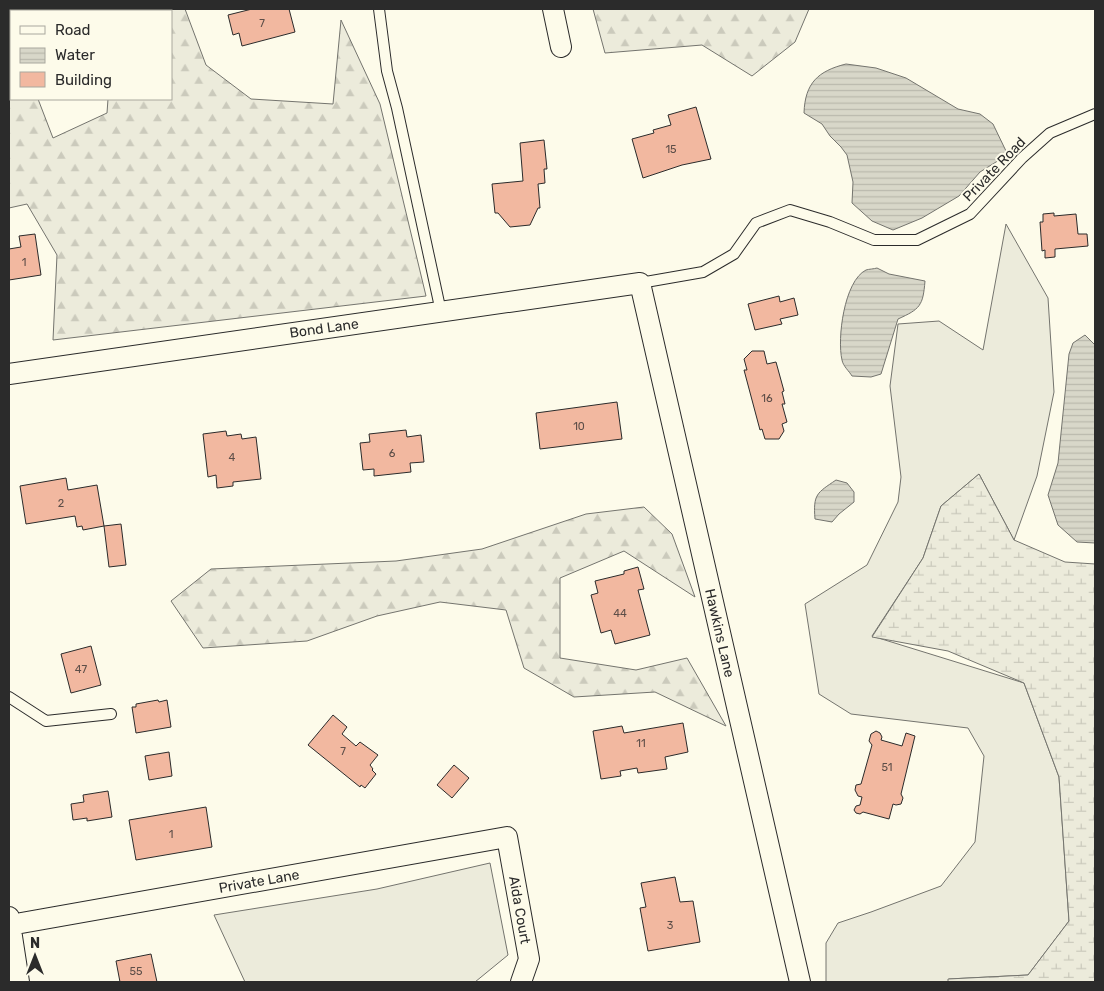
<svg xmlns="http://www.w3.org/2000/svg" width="1104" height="991" font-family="Rubik,sans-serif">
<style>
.grass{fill:#ecebdb;stroke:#74746e}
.forest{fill:url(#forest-firs);stroke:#74746e}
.wetland{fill:url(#wetland-marsh);stroke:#74746e}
.water{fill:url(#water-rules);stroke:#74746e}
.building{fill:#f2b8a0;stroke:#2b2b2b}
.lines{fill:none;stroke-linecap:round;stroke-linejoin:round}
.lane-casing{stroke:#2b2b2b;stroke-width:12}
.street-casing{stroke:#2b2b2b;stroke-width:22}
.lane{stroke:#fdfbea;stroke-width:10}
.street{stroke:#fdfbea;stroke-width:20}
.labels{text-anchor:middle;stroke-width:4;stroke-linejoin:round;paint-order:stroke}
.number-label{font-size:11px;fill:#5d4e48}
.street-label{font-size:14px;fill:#2b2b2b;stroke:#fdfbea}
</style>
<defs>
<pattern id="forest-firs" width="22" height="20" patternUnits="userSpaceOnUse" patternTransform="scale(1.25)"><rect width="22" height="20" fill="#ecebdb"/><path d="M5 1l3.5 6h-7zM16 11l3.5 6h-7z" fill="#cbcabc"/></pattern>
<pattern id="wetland-marsh" width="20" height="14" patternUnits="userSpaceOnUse" patternTransform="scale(1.25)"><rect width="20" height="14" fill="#ecebdb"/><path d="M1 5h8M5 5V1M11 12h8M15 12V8" fill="none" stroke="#cbcabc"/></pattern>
<pattern id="water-rules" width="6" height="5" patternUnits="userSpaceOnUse" patternTransform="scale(1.25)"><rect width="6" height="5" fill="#d8d7c9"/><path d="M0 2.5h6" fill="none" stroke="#bab9ad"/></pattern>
</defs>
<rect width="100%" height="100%" fill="#fdfbea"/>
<path class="grass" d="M 1006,224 L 1048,298 L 1054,392 L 1037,476 L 1014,540 L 979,474 L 941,506 L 923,558 L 872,636 L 1024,683 L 1059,777 L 1069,921 L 1028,975 L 949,979 L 948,982 L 826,982 L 826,943 L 838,923 L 871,912 L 941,886 L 975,842 L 984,756 L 968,728 L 851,714 L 819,694 L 805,604 L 867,565 L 898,502 L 901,477 L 890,386 L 898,324 L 939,321 L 983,350 Z
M 490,863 L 508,955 L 475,982 L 245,982 L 214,915 L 377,889 Z"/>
<path class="forest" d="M 108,9 L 185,9 L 206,65 L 251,99 L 333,104 L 341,20 L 380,104 L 426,296 L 53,340 L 57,255 L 27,204 L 9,208 L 9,95 L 11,95 L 11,99 L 38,99 L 53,138 L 107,113 L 108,99 L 171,99 L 171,11 L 108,11 Z
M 593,9 L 809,9 L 795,42 L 752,76 L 702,45 L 605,53 Z
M 644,507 L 672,534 L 695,597 L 624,551 L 560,578 L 560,658 L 636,670 L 687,658 L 726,726 L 655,692 L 574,697 L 524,668 L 506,610 L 440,602 L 377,616 L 307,641 L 203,648 L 171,601 L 211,569 L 396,561 L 482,549 L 586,514 Z"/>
<path class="wetland" d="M 979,474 L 1014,540 L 1065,562 L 1095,564 L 1095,982 L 948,982 L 948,979 L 1028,975 L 1069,921 L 1059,777 L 1024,683 L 948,651 L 872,637 L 923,558 L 941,506 Z"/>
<path class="water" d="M 846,64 L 876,68 L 906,78 L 958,109 L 980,114 L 993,124 L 1006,151 L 1004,157 L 980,172 L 959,196 L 922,218 L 893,230 L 872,221 L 852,203 L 853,182 L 847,155 L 841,147 L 830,136 L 822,124 L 804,113 C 805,83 818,71 846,64 Z
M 877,268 L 889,274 L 925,281 C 923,306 920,309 898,319 L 881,374 L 871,377 L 852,376 C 849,371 843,366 842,360 C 837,339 844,281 866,270 C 869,269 874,269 877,268 Z
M 1085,335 L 1095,345 L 1095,543 L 1077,542 L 1058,525 L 1048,495 L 1058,463 L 1069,354 L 1073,343 Z
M 836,480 L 847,483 L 854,492 L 854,502 L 839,514 L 832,522 L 815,519 C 813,494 817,493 836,480 Z"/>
<path class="building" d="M 252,9 L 289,9 L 295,32 L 242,46 L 239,33 L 233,35 L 228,15 Z
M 696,107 L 711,159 L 682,165 L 643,178 L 632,139 L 654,133 L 653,130 L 671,125 L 668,115 Z
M 544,140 L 547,169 L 544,169 L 545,183 L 538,184 L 540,208 L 538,208 L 530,225 L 510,227 L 498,213 L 495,213 L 492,184 L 523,181 L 520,143 Z
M 1054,213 L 1054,216 L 1076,214 L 1078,234 L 1087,234 L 1088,246 L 1055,249 L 1055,257 L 1045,258 L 1045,250 L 1042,251 L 1040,222 L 1043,222 L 1043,214 Z
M 35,234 L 41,275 L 9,280 L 9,249 L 21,247 L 19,236 Z
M 779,296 L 780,302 L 794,298 L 798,315 L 780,319 L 782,324 L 755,330 L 748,304 Z
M 752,351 L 764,351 L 767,364 L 776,362 L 784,391 L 782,392 L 785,404 L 782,404 L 787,422 L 782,424 L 784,431 L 779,439 L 765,439 L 762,429 L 760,430 L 744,370 L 747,370 L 744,359 Z
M 617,402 L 622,439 L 540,449 L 536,413 Z
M 406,430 L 407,437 L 421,435 L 424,462 L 410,463 L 411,472 L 374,476 L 374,469 L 363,470 L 360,443 L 370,442 L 369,434 Z
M 226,431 L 227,436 L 241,434 L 242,439 L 256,437 L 261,479 L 233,482 L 233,486 L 217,488 L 216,475 L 208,477 L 203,434 Z
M 66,478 L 68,490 L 97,485 L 104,526 L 83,530 L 82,526 L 77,527 L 75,516 L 26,524 L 20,486 Z
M 121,524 L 126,565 L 109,567 L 104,526 Z
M 638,567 L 644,589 L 638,590 L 650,635 L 615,644 L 611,630 L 601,633 L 591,595 L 598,593 L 595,581 L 624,574 L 624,571 Z
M 91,646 L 101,685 L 71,693 L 61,654 Z
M 158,700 L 159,702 L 167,700 L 171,727 L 136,733 L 132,707 L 136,707 L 136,704 Z
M 333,715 L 347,727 L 342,734 L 356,746 L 360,742 L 378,755 L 370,765 L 373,769 L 372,770 L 376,774 L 365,788 L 361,785 L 360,787 L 308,745 Z
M 683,723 L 688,752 L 665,757 L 667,769 L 638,773 L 637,768 L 620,771 L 621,776 L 601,779 L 593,731 L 622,726 L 624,733 Z
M 876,731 L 880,733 L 882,737 L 881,740 L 902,746 L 906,733 L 915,736 L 901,794 L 903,798 L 901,804 L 896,805 L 893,804 L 889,819 L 863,812 L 860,814 L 856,813 L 854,810 L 856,806 L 860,805 L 862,797 L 858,796 L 855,790 L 856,785 L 861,784 L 872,745 L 869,741 L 871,734 Z
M 169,752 L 172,776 L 149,780 L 145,756 Z
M 454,765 L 469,778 L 452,798 L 437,785 Z
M 108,791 L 112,817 L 87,821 L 87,818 L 73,820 L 71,804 L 84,802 L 83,795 Z
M 206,807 L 212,847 L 136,860 L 129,820 Z
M 675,877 L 680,902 L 693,901 L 700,942 L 648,951 L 640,908 L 646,907 L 641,883 Z
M 151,954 L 157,982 L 120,982 L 116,961 Z"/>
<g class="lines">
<defs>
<path id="lane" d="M 379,9 L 387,71 L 397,108 L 441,312
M 640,283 L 703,272 L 734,254 L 756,223 L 790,210 L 830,222 L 874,240 L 917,240 L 970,214 L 1022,158 L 1050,133 L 1095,114
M 9,697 L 46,721 L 111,714"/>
<path id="street" d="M 553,9 L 561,47
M 9,374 L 640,283 L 800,982
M 9,917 L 19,982
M 10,925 L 507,837 L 529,959 L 521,982"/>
</defs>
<use href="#lane" class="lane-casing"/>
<use href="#street" class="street-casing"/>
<use href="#lane" class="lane"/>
<use href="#street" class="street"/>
</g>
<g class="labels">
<g class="number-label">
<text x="262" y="27">7</text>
<text x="671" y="153">15</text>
<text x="24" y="266">1</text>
<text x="767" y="402">16</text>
<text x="579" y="430">10</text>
<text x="392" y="457">6</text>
<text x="232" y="461">4</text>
<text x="61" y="507">2</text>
<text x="620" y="617">44</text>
<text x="81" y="673">47</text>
<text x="641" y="747">11</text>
<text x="343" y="755">7</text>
<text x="887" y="771">51</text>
<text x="171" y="838">1</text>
<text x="670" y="929">3</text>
<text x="136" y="975">55</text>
</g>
<g class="street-label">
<text transform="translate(994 169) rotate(-46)" y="5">Private Road</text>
<text transform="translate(324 328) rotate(-8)" y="5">Bond Lane</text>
<text transform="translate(720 633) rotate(77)" y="5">Hawkins Lane</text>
<text transform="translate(259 881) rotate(-10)" y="5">Private Lane</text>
<text transform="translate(520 910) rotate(80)" y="5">Aida Court</text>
</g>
</g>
<rect width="1104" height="991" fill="none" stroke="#2b2b2b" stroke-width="20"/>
<rect x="10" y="10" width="162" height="90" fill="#fdfbea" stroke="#a9a89e"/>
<rect x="20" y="26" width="25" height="8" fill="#fdfbea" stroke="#a9a89e"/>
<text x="55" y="35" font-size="15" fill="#2b2b2b">Road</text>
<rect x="20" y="48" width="25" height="15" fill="url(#water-rules)" stroke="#a9a89e"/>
<text x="55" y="60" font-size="15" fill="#2b2b2b">Water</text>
<rect x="20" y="72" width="25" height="15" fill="#f2b8a0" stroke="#a9a89e"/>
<text x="55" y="85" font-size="15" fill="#2b2b2b">Building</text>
<g transform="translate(35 956)" stroke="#fdfbea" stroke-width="4" paint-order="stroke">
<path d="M0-4L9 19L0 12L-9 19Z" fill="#2b2b2b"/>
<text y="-8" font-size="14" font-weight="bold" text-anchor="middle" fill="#2b2b2b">N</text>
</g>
</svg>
